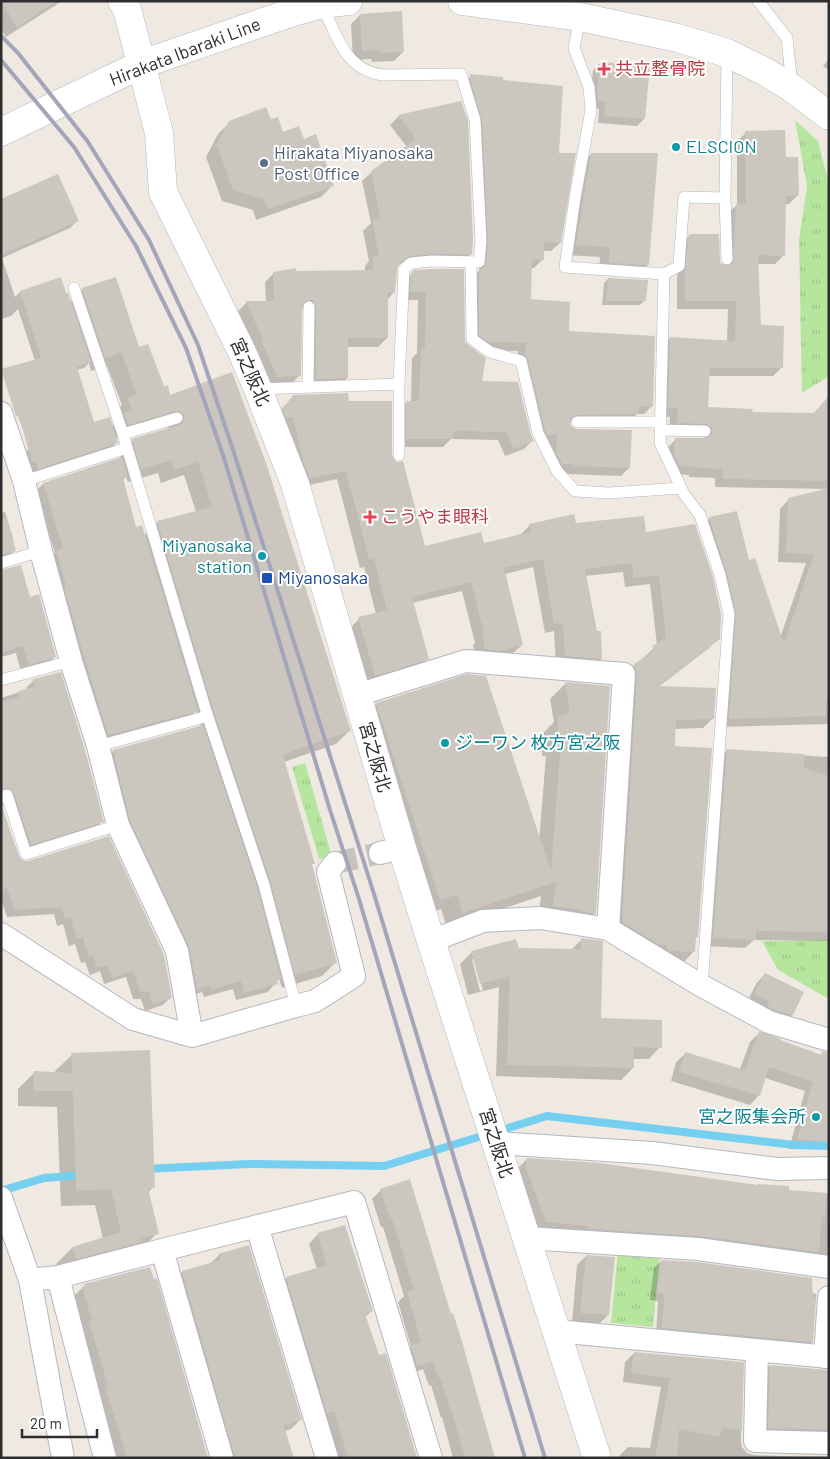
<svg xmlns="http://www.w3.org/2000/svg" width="830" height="1459" font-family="Barlow,'Noto Sans JP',sans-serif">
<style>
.education{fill:#f0e6d1}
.park{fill:url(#park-tufts)}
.shadow{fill:#0003;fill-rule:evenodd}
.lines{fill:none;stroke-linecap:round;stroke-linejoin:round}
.stream{stroke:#75cff0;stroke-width:8}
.building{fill:#cbc7bf}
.street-tunnel{stroke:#c8c4bd;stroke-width:22;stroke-dasharray:22 11;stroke-linecap:butt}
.lane-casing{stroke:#b4b7c1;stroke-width:12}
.street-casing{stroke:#b4b7c1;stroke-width:24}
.secondary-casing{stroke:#b4b7c1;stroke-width:29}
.lane{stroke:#fff;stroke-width:11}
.street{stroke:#fff;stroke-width:22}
.secondary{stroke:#fff;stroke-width:28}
.rail{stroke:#a3a6b8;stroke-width:4}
.health-dot{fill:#e0444e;stroke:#fff;stroke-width:2}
.culture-dot{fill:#0f9aa8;stroke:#fff;stroke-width:2}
.service-dot{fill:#5c6f8a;stroke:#fff;stroke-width:2}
.transit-dot{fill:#1a4fb4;stroke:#fff;stroke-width:2}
.labels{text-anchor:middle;stroke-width:4;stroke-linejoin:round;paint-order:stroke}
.street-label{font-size:18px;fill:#2e2e2e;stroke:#fff}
.health-label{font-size:18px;fill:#be3a42;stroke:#fff;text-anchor:start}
.culture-label{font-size:18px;fill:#0d838f;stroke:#fff;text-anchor:start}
.service-label{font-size:18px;fill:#4e5e75;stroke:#fff;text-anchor:start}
.transit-label{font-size:18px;fill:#164399;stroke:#fff;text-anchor:start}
</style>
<defs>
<pattern id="park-tufts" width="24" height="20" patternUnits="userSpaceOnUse" patternTransform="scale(1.25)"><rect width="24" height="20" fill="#b6e59e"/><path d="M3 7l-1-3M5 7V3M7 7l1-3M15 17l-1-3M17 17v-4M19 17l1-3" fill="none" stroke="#9dc588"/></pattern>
</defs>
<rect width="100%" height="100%" fill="#efe9e1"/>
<path class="education" d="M 790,1452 L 817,1452 L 825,1458 L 790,1458 Z"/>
<path class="park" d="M 795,120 L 818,141 L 829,184 L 829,376 L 802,393 L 799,240 L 807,186 Z
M 305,763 L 332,857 L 319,859 L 292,767 Z
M 829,940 L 829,999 L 778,970 L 762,941 Z
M 618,1250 L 660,1251 L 653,1327 L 611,1323 Z"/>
<path class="shadow" d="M 1,1 L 62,1 L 6,37 L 1,29 Z
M 360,15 L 403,52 L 394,61 L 372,62 L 371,59 L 353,60 L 351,24 Z
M 829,59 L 829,70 L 823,66 Z
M 600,63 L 644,119 L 637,126 L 598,123 L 599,109 L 591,108 L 590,98 L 593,70 Z
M 471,76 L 558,154 L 560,243 L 551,251 L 543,251 L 543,259 L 534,268 L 531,268 L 530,300 L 652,406 L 644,414 L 637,414 L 629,422 L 569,422 L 570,427 L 629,468 L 621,476 L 566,474 L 567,472 L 553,471 L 548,461 L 549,440 L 539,443 L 517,364 L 518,351 L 480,350 L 472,344 L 471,279 L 479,271 L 481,250 L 475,129 L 462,84 Z
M 461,103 L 471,254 L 462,263 L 422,262 L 400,264 L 396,267 L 394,292 L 387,300 L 387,338 L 378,347 L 346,347 L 347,378 L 338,387 L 307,388 L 303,309 L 300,309 L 299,376 L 290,385 L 268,385 L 254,348 L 238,311 L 247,302 L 266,302 L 265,282 L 274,273 L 365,271 L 365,266 L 369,261 L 363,231 L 371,223 L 362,181 L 372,172 L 407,147 L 390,125 L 399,116 Z
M 270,121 L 282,133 L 303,140 L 333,185 L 321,197 L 256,220 L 253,210 L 222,201 L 206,157 L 218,134 L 230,122 Z
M 746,133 L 785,158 L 798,195 L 789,204 L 785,204 L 783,256 L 775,264 L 757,264 L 760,326 L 782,367 L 773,376 L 709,376 L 706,409 L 751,413 L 813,414 L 829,397 L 829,724 L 720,727 L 728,622 L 701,528 L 710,518 L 748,561 L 780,638 L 806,563 L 778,562 L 780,509 L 789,499 L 826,489 L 715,487 L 715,478 L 689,477 L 689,475 L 670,474 L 667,448 L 676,439 L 704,440 L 703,436 L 669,431 L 670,417 L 660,416 L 662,347 L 670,338 L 727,341 L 728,309 L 677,309 L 677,280 L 681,244 L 689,236 L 719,263 L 725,267 L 727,214 L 737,205 L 737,141 Z
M 591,154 L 648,265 L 637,275 L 599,273 L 600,257 L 566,255 L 581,165 Z
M 1,200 L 77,221 L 70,228 L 2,258 L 15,297 L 20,292 L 70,302 L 83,289 L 138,349 L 170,396 L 231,373 L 350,730 L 336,744 L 284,762 L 313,863 L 311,865 L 336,962 L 322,976 L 282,988 L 279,979 L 268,992 L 236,1000 L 233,989 L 204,997 L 202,992 L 189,996 L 123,829 L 105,759 L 113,751 L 201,727 L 196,711 L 189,718 L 101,742 L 49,559 L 55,553 L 36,491 L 43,484 L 121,459 L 119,454 L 133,440 L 170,429 L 165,424 L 160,424 L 115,438 L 116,443 L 111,449 L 32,474 L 26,452 L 29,448 L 35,361 L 18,309 L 11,316 L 1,319 ZM 89,363 L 91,371 L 107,366 L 122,405 L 115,413 L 117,422 L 111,427 L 94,423 L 77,370 L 84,368 ZM 158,473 L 161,483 L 184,475 L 196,512 L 158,522 L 144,536 L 136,528 L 122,481 L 126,477 L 128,482 Z
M 415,271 L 464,343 L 481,382 L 532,441 L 524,449 L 505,456 L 498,440 L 451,439 L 443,447 L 398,447 L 398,410 L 407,402 L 411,402 L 412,358 L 417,353 L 418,300 L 402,300 L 403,282 Z
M 608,279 L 645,300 L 640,305 L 602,305 L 604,283 Z
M 294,396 L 347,402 L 390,456 L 424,547 L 483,545 L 521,534 L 530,525 L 575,524 L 645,533 L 718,638 L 709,648 L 657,688 L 713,718 L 703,728 L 674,729 L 674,747 L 697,937 L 694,939 L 694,951 L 685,961 L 660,960 L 613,931 L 624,675 L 634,666 L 645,658 L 644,657 L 657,645 L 650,584 L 625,587 L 623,572 L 585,576 L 601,659 L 592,668 L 556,665 L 554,631 L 545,633 L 533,567 L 505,574 L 522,645 L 512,654 L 476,658 L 473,645 L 475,643 L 462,591 L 412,603 L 427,658 L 418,668 L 365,684 L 350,628 L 359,619 L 376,614 L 364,567 L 360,568 L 337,479 L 300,487 L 274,420 L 284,406 Z
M 5,512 L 13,538 L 12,540 L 15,550 L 7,558 L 1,560 L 1,513 Z
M 1,571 L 29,598 L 55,657 L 47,664 L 21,672 L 16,653 L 1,657 Z
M 468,676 L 539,841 L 546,756 L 542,756 L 543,733 L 554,722 L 550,699 L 565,684 L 609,687 L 595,913 L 579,929 L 538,922 L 541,896 L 447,927 L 441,909 L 425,915 L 361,720 L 376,704 Z
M 34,680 L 102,821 L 95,829 L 23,851 L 1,795 L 1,698 L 27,690 L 26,688 Z
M 727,750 L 827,757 L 829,753 L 829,941 L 754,940 L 745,948 L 705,946 L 718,760 Z
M 1,806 L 18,857 L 171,997 L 163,1005 L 145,1011 L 141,999 L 133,999 L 126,977 L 104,984 L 100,971 L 90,975 L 85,962 L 81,963 L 75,944 L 69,946 L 63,924 L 57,926 L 54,914 L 7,917 L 1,899 Z
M 582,939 L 600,1019 L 660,1047 L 649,1059 L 633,1059 L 633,1068 L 621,1080 L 496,1076 L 499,987 L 468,995 L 460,964 L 472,952 L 518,950 L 571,950 ZM 472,959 L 474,959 L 483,990 L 480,991 Z
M 765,974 L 803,993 L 792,1015 L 782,1024 L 746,1004 L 756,984 Z
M 759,1033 L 829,1058 L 829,1149 L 789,1149 L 805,1091 L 765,1078 L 759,1095 L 750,1105 L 671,1081 L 676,1062 L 686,1053 L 740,1069 L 750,1042 Z
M 72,1055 L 153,1187 L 148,1193 L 157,1233 L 141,1250 L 59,1274 L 56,1264 L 72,1248 L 103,1239 L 95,1205 L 61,1206 L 57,1107 L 18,1106 L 18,1089 L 34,1073 L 56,1073 L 55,1071 Z
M 527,1159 L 787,1191 L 829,1194 L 829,1262 L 537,1230 L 518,1168 Z
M 381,1190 L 494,1458 L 453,1458 L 442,1417 L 441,1418 L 431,1385 L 429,1386 L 423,1369 L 408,1374 L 402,1356 L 411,1347 L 398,1302 L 404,1296 L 383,1227 L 381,1227 L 372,1199 Z
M 318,1234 L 372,1311 L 365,1317 L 416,1458 L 337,1458 L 278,1288 L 287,1278 L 317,1269 L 309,1244 Z
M 219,1255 L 300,1420 L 291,1429 L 285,1431 L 292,1458 L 224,1458 L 173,1281 L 182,1272 L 210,1264 Z
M 586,1256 L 608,1315 L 599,1324 L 572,1322 L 577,1265 Z
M 661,1261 L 816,1294 L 812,1342 L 805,1349 L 656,1335 L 658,1301 L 650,1300 L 654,1268 Z
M 85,1285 L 207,1458 L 111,1458 L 73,1297 Z
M 634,1353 L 742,1363 L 741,1441 L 742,1447 L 747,1453 L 754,1455 L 829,1458 L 619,1458 L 619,1456 L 628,1447 L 650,1448 L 661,1387 L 623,1382 L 625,1362 Z
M 770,1366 L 829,1371 L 829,1442 L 760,1437 L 761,1375 Z"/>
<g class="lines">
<path class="stream" d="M 145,1169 L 249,1164 L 384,1166 L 547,1116 L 794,1145 L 829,1146
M 1,1191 L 44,1178 L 84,1175"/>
</g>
<path class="building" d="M 1,1 L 57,1 L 17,27 Z
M 402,11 L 404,52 L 381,53 L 380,50 L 362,51 L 360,14 Z
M 615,61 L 650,66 L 645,119 L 604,116 L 606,102 L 598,101 L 597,90 L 600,62 L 615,63 Z
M 470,74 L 503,77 L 503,80 L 563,86 L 559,153 L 576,153 L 561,243 L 544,242 L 544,260 L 532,260 L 531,299 L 570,302 L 569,331 L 655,336 L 653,407 L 639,406 L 638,414 L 577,415 L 571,418 L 570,422 L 571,426 L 577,429 L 632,430 L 630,468 L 574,466 L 574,464 L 562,464 L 556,453 L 557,433 L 548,436 L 545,430 L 528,359 L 525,355 L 526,343 L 489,342 L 479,335 L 479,269 L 483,268 L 486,263 L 488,241 L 482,120 L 470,78 Z
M 461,101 L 468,121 L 473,241 L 472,254 L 432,254 L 410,256 L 399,263 L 397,269 L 395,292 L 388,293 L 388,338 L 348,338 L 348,378 L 316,379 L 316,307 L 312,300 L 305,301 L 302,307 L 301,376 L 277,377 L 261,340 L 263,340 L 246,301 L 274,301 L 273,272 L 296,268 L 296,271 L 373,270 L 373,256 L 379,256 L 372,220 L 380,219 L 371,171 L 416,139 L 398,115 Z
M 266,107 L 271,119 L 278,117 L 283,132 L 299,126 L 304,139 L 316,134 L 334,186 L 268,209 L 264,199 L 233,190 L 217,145 L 229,121 Z
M 785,130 L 786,157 L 798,157 L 799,195 L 786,196 L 785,256 L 758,255 L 761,325 L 784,326 L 783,368 L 710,368 L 708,407 L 753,409 L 752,412 L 814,413 L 829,396 L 829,481 L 723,479 L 723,469 L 697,468 L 697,467 L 679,466 L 674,455 L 675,438 L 705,438 L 711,435 L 712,431 L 711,427 L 706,424 L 677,423 L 678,408 L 668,408 L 670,337 L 735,341 L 736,301 L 685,301 L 685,270 L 689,234 L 719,234 L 720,263 L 727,266 L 733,263 L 736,204 L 746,204 L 745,131 Z
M 591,153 L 658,153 L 649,265 L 609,263 L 610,247 L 576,245 Z
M 58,174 L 79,221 L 1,255 L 1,199 Z
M 432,269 L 464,269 L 465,342 L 486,358 L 482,381 L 518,382 L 531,435 L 534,441 L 513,449 L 507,432 L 453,431 L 453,439 L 406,439 L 406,401 L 419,401 L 421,348 L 425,349 L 426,292 L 410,292 L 411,273 L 414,270 Z
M 61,277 L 66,293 L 68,293 L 91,362 L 77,367 L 94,422 L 110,417 L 118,443 L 38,469 L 36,461 L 32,462 L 23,430 L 18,416 L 16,416 L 1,369 L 41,358 L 20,291 Z
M 116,277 L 139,347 L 148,344 L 164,386 L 168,385 L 170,395 L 232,372 L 266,463 L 351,731 L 303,747 L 283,755 L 315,864 L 312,864 L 337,963 L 295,975 L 271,883 L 214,712 L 157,521 L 212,507 L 198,462 L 174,470 L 172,460 L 141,469 L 132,439 L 179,425 L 183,423 L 184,416 L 182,412 L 175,411 L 128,425 L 124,413 L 132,411 L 128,398 L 137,395 L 121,352 L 105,358 L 82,288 Z
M 608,278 L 648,280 L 646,301 L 606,301 Z
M 348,393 L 349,401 L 392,401 L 392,455 L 396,462 L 399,462 L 403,461 L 425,546 L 481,532 L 484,543 L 531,532 L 529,524 L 574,514 L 576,523 L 644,516 L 646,532 L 695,524 L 713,577 L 721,615 L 720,639 L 658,686 L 716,688 L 714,719 L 676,720 L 675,746 L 712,748 L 698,937 L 696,937 L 695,952 L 669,951 L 667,949 L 667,946 L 658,944 L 622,922 L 637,675 L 636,669 L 633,665 L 654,650 L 652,646 L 666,638 L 659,575 L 634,578 L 632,563 L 585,569 L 597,631 L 601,631 L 602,659 L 565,656 L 563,623 L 554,624 L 543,559 L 504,568 L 523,645 L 500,651 L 485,649 L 482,635 L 484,634 L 471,582 L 412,597 L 429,659 L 375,676 L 358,617 L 387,610 L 374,558 L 369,559 L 346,471 L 310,478 L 303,461 L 293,417 L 286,418 L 283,409 L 293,395 Z
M 122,457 L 128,477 L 123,478 L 136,527 L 142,525 L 198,711 L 108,735 L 84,657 L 64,586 L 66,585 L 56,550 L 63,548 L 43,483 Z
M 829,488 L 829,700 L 826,700 L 826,716 L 729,719 L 736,613 L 727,573 L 709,517 L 737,511 L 749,560 L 755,558 L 784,644 L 814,554 L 786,553 L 788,498 Z
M 7,518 L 16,551 L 1,555 L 1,519 Z
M 21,565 L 30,597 L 39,594 L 56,657 L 29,665 L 23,646 L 1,653 L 1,570 Z
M 61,672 L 85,750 L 104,822 L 31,845 L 14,792 L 9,788 L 1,789 L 1,702 L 19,697 L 17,692 L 35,686 L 33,679 Z
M 467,674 L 486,676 L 551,871 L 561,741 L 557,741 L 558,716 L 570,713 L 565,682 L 610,686 L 596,914 L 582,911 L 582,910 L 553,906 L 556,882 L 463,913 L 457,895 L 440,900 L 376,703 Z
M 203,725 L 257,887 L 281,979 L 277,980 L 278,984 L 244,993 L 241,981 L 211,990 L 210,985 L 197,989 L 189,946 L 130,821 L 113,750 Z
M 727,749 L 804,754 L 804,768 L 829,776 L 829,932 L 756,931 L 756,940 L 713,938 Z
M 1,804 L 19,856 L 24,861 L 28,861 L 109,836 L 164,955 L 172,998 L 152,1004 L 149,992 L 140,992 L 133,970 L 112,978 L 107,965 L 97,968 L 93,955 L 89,956 L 83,937 L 77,939 L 70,917 L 65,919 L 61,907 L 15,910 L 7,888 L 1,890 Z
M 581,938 L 603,941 L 601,1018 L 662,1020 L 662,1048 L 634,1047 L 634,1068 L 507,1065 L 510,976 L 480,984 L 471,951 L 516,939 L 519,948 L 581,949 Z
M 765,973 L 804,992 L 793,1015 L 774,1010 L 767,1006 L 769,1001 L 754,994 Z
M 759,1031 L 781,1039 L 780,1040 L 821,1055 L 822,1051 L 829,1053 L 829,1141 L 797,1140 L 813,1082 L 769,1067 L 760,1096 L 679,1072 L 685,1052 L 745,1070 Z
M 150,1050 L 155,1188 L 148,1188 L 159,1234 L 141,1238 L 142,1242 L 76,1259 L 72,1247 L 121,1232 L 111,1189 L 76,1191 L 73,1091 L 33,1091 L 34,1071 L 72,1073 L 71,1053 Z
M 527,1158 L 599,1163 L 758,1185 L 758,1184 L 789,1186 L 789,1190 L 827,1193 L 825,1217 L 822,1217 L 819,1252 L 700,1236 L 588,1229 L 589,1226 L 546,1222 L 526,1168 Z
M 410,1179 L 451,1314 L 453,1313 L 461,1338 L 495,1458 L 465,1458 L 451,1409 L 450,1409 L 440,1377 L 438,1378 L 433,1361 L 417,1366 L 411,1345 L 421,1342 L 407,1292 L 414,1290 L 392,1218 L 390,1219 L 380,1189 Z
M 345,1225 L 373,1311 L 365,1314 L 379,1355 L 386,1353 L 417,1458 L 348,1458 L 334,1411 L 327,1413 L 286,1277 L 327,1265 L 317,1233 Z
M 249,1245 L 302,1420 L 284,1426 L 294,1458 L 235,1458 L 182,1271 L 220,1260 L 218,1254 Z
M 586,1255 L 615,1257 L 609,1315 L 580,1313 Z
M 661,1260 L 697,1262 L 812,1278 L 813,1298 L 816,1298 L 813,1342 L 662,1328 L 664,1294 L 657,1293 Z
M 150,1267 L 154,1279 L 157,1278 L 208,1458 L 127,1458 L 105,1387 L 108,1386 L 89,1321 L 92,1321 L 82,1287 L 85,1286 L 84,1284 Z
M 634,1352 L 744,1362 L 742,1431 L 722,1427 L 720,1437 L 679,1429 L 677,1458 L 655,1458 L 670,1378 L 631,1373 Z
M 770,1365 L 829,1370 L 829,1430 L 768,1428 Z"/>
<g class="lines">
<path class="street-tunnel" d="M 335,863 L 380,853"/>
<defs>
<path id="lane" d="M 758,1 L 787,38 L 792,86
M 322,4 C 336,35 345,70 383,75 L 461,74 L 475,120 L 481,241 L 479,262 L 432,261 L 411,263 L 404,269 L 399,384 L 399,455
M 580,17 L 574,48 L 589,87 L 591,110 L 575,198 L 565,267 L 664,274 L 660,443 L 684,494 L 700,515 L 720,575 L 729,614 L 702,986
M 725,198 L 727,259
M 471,262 L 472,339 L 490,352 L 521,361 L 538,433 L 557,471 L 575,491 L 609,493 L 681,488
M 664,274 L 679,266 L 684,197 L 725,198 L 727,53
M 74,288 L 123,434 L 207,714 L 264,885 L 296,1006
M 308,387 L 309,307
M 258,389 L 399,384
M 577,422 L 661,422
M 660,430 L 705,431
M 123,434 L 177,418
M 24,481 L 127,448
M 1,563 L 41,551
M 1,680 L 71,661
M 98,746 L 201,718 L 207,714
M 1,797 L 7,795 L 26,854 L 118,825"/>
<path id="street" d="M 1,413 L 24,481 L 41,551 L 71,661 L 98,746 L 118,825 L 177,951 L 192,1036
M 357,695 L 466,661 L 624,674 L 608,929
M 380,853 L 402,848
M 1,934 L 133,1019 L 192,1036 L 296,1006 L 315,1001 L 354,976 L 328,872 L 335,863
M 431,941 L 483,921 L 540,918 L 608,929 L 702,986 L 769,1022 L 829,1040
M 496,1143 L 652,1153 L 777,1169 L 829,1168
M 1,1198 L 30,1280 L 63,1458
M 257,1226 L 327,1458
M 527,1238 L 698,1249 L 829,1267
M 162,1250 L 222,1458
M 58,1277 L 105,1458
M 30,1280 L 58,1277 L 162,1250 L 354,1202 L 431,1458
M 556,1331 L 829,1357
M 757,1351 L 755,1441 L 829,1443
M 825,1357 L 829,1297"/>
<path id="secondary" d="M 122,1 L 127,9 L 159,133 L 163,192 L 242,352 L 258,389 L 295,484 L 402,848 L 431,941 L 597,1458
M 462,1 L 580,17 L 678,38 L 727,53 L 764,71 L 792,88 L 829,116
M 1,132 L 142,64 L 293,12 L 322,4 L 348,1"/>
</defs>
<use href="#lane" class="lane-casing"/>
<use href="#street" class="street-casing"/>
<use href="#secondary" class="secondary-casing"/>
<use href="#lane" class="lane"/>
<use href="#street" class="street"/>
<use href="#secondary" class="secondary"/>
<path class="rail" d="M 1,36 L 18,53 L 88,142 L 149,240 L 198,345 L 234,453 L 374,894 L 545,1458
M 1,60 L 74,147 L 136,246 L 186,348 L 224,458 L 330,810 L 359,899 L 525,1458"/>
</g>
<g class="health-dot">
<path d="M601.5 61.5h5v5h5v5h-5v5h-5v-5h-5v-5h5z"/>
<path d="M367.5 509.5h5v5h5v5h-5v5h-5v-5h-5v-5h5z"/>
</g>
<g class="culture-dot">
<circle cx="676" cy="147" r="5"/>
<circle cx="262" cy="556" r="5"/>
<circle cx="445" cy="743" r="5"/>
<circle cx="816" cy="1117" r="5"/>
</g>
<circle class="service-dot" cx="264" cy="163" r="5"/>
<rect class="transit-dot" x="261" y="572" width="12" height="12" rx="2.5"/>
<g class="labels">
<g class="street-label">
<text transform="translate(185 52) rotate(-21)" y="6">Hirakata Ibaraki Line</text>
<text transform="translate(250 372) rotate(66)" y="6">宮之阪北</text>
<text transform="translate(375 757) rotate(74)" y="6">宮之阪北</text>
<text transform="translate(496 1143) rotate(72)" y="6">宮之阪北</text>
</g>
<g class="health-label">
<text x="615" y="75">共立整骨院</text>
<text x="381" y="523">こうやま眼科</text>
</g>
<g class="culture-label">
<text x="686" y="153">ELSCION</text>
<text x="252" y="552" text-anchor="end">Miyanosaka<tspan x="252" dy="21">station</tspan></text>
<text x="455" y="749">ジーワン 枚方宮之阪</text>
<text x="806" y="1123" text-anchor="end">宮之阪集会所</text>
</g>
<g class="service-label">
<text x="274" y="159">Hirakata Miyanosaka<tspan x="274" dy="21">Post Office</tspan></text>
</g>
<g class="transit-label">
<text x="278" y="584">Miyanosaka</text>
</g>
</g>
<rect width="830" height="1459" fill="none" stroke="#2e2e2e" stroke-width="5"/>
<path d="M22 1429v8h75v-8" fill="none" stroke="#2e2e2e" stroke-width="2.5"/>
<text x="30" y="1429" font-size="15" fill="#2e2e2e" stroke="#ffffff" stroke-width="4" paint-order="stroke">20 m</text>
</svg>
